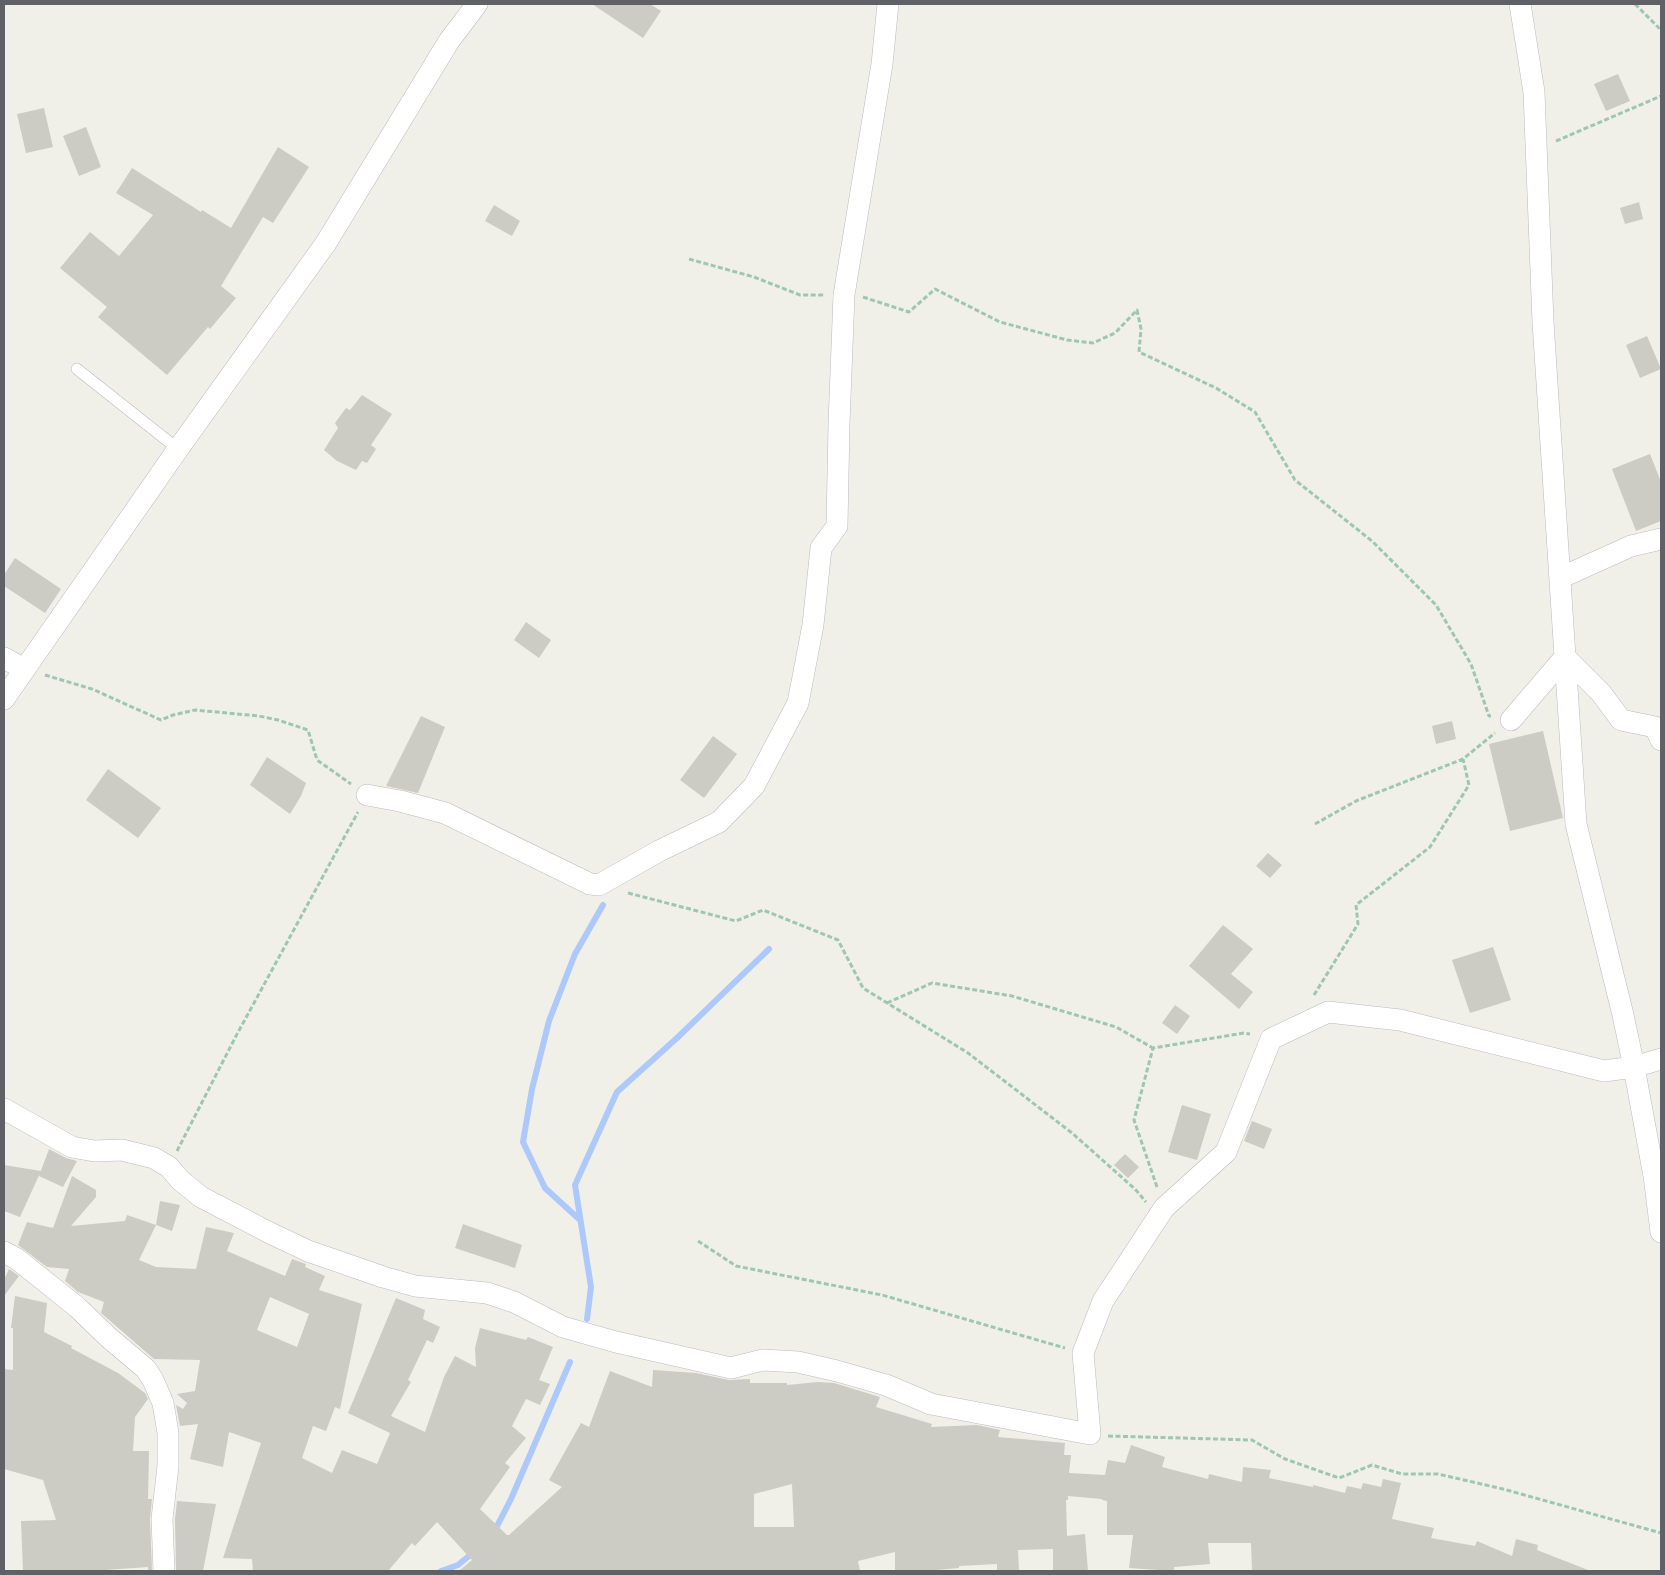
<svg xmlns="http://www.w3.org/2000/svg" width="1665" height="1575" font-family="'Public Sans',sans-serif">
<style>
.lines{fill:none;stroke-linecap:round;stroke-linejoin:round}
.stream{stroke:#adc8fb;stroke-width:6}
.building{fill:#cccbc4;fill-rule:evenodd}
.lane-casing{stroke:#b9bbc0;stroke-width:12}
.street-casing{stroke:#b9bbc0;stroke-width:22}
.path{stroke:#9fc6b3;stroke-width:3;stroke-dasharray:5 2.5;stroke-linecap:butt}
.lane{stroke:#fff;stroke-width:11}
.street{stroke:#fff;stroke-width:21}
</style>
<rect width="100%" height="100%" fill="#f0f0e8"/>
<g class="lines">
<path class="stream" d="M 580,1220 L 545,1188 L 523,1142 L 532,1089 L 549,1021 L 575,954 L 603,905
M 587,1319 L 591,1287 L 575,1185 L 617,1092 L 677,1038 L 769,949
M 494,1532 L 511,1499 L 570,1362
M 441,1571 L 458,1565 L 475,1551"/>
</g>
<path class="building" d="M 592,4 L 650,4 L 661,11 L 643,38 Z
M 1618,74 L 1630,101 L 1606,111 L 1594,84 Z
M 44,108 L 53,147 L 26,153 L 17,114 Z
M 86,127 L 101,167 L 79,176 L 63,136 Z
M 278,147 L 309,167 L 273,223 L 263,217 L 221,286 L 236,298 L 210,329 L 208,327 L 167,375 L 98,317 L 107,307 L 60,268 L 90,232 L 119,256 L 153,215 L 116,193 L 132,168 L 201,212 L 202,210 L 231,228 Z
M 1639,202 L 1643,219 L 1625,224 L 1620,208 Z
M 494,205 L 520,221 L 512,236 L 485,221 Z
M 1647,336 L 1661,369 L 1640,378 L 1626,345 Z
M 362,395 L 392,414 L 371,445 L 376,449 L 367,463 L 362,461 L 356,470 L 337,461 L 324,450 L 338,428 L 335,423 L 346,408 L 350,410 Z
M 1650,454 L 1661,482 L 1661,521 L 1636,531 L 1612,469 Z
M 15,558 L 61,589 L 45,613 L 4,586 L 4,575 Z
M 526,622 L 551,640 L 539,658 L 514,640 Z
M 421,716 L 445,727 L 418,793 L 386,786 Z
M 1452,721 L 1456,739 L 1436,744 L 1432,726 Z
M 1543,731 L 1563,818 L 1510,831 L 1489,744 Z
M 713,736 L 737,754 L 704,798 L 680,780 Z
M 267,757 L 306,783 L 301,796 L 290,814 L 250,785 Z
M 108,769 L 161,808 L 138,838 L 86,800 Z
M 1268,853 L 1282,865 L 1270,878 L 1256,866 Z
M 1223,925 L 1253,949 L 1231,974 L 1253,992 L 1239,1009 L 1189,966 Z
M 1493,947 L 1511,1000 L 1470,1013 L 1452,960 Z
M 1175,1005 L 1190,1016 L 1177,1034 L 1162,1023 Z
M 1182,1105 L 1211,1114 L 1197,1160 L 1168,1152 Z
M 1252,1121 L 1272,1129 L 1264,1149 L 1244,1141 Z
M 49,1149 L 66,1158 L 77,1161 L 63,1187 L 39,1176 Z
M 1125,1154 L 1139,1167 L 1128,1178 L 1114,1165 Z
M 4,1165 L 41,1171 L 20,1217 L 4,1211 Z
M 72,1176 L 96,1190 L 96,1197 L 71,1226 L 125,1221 L 127,1215 L 156,1225 L 139,1260 L 156,1267 L 196,1269 L 206,1227 L 234,1233 L 227,1251 L 285,1276 L 292,1259 L 306,1264 L 305,1267 L 325,1276 L 319,1290 L 362,1304 L 340,1409 L 335,1407 L 326,1431 L 313,1426 L 302,1458 L 332,1473 L 342,1450 L 377,1464 L 390,1433 L 348,1413 L 396,1298 L 425,1310 L 423,1319 L 440,1327 L 433,1343 L 427,1340 L 408,1380 L 411,1382 L 391,1416 L 425,1432 L 444,1377 L 455,1356 L 476,1367 L 475,1348 L 480,1328 L 526,1340 L 528,1337 L 553,1347 L 539,1380 L 550,1384 L 540,1405 L 526,1399 L 512,1426 L 526,1438 L 505,1463 L 510,1467 L 480,1509 L 507,1535 L 509,1535 L 562,1487 L 549,1480 L 581,1423 L 589,1427 L 610,1371 L 652,1387 L 653,1370 L 696,1373 L 729,1380 L 750,1379 L 750,1383 L 787,1383 L 787,1385 L 818,1382 L 834,1383 L 880,1397 L 876,1407 L 932,1424 L 931,1427 L 977,1425 L 1000,1430 L 998,1437 L 1065,1443 L 1064,1455 L 1071,1455 L 1069,1473 L 1105,1475 L 1108,1460 L 1125,1463 L 1131,1445 L 1165,1457 L 1162,1467 L 1208,1479 L 1209,1474 L 1242,1482 L 1243,1467 L 1271,1470 L 1269,1478 L 1313,1487 L 1313,1485 L 1345,1493 L 1347,1486 L 1361,1489 L 1363,1483 L 1381,1487 L 1383,1479 L 1401,1483 L 1392,1519 L 1434,1528 L 1431,1538 L 1475,1546 L 1477,1541 L 1512,1556 L 1516,1539 L 1538,1545 L 1537,1550 L 1588,1570 L 1588,1571 L 1252,1571 L 1251,1543 L 1208,1543 L 1210,1564 L 1174,1567 L 1174,1571 L 1129,1568 L 1133,1535 L 1107,1535 L 1107,1501 L 1102,1500 L 1102,1499 L 1068,1496 L 1068,1500 L 1066,1500 L 1067,1536 L 1085,1534 L 1088,1571 L 1053,1571 L 1053,1549 L 1018,1550 L 1019,1571 L 997,1571 L 997,1564 L 959,1566 L 959,1568 L 925,1571 L 895,1571 L 895,1552 L 858,1561 L 860,1571 L 459,1571 L 472,1560 L 437,1522 L 415,1546 L 412,1543 L 388,1571 L 253,1571 L 252,1559 L 223,1558 L 261,1443 L 229,1432 L 223,1467 L 190,1459 L 198,1424 L 180,1426 L 176,1405 L 183,1409 L 187,1403 L 177,1394 L 195,1391 L 200,1360 L 154,1359 L 101,1313 L 104,1302 L 78,1292 L 65,1281 L 69,1269 L 47,1267 L 18,1245 L 27,1222 L 53,1228 ZM 270,1297 L 309,1314 L 297,1347 L 257,1330 ZM 792,1484 L 794,1527 L 754,1527 L 754,1494 Z
M 160,1201 L 180,1205 L 172,1231 L 156,1225 Z
M 463,1224 L 522,1245 L 515,1268 L 455,1248 Z
M 9,1269 L 19,1276 L 4,1296 L 4,1280 Z
M 15,1296 L 47,1303 L 44,1332 L 72,1346 L 71,1348 L 118,1373 L 145,1393 L 148,1399 L 135,1417 L 133,1451 L 149,1451 L 148,1499 L 152,1499 L 150,1519 L 152,1571 L 148,1571 L 148,1567 L 105,1570 L 105,1571 L 23,1571 L 21,1521 L 56,1520 L 43,1480 L 4,1469 L 4,1369 L 13,1370 L 13,1328 L 11,1328 Z
M 177,1501 L 216,1504 L 203,1571 L 176,1571 L 175,1519 Z"/>
<g class="lines">
<defs>
<path id="lane" d="M 77,369 L 178,449"/>
<path id="street" d="M 1520,4 L 1534,92 L 1543,322 L 1576,824 L 1623,1015 L 1634,1067 L 1654,1176 L 1661,1232
M 1560,578 L 1631,546 L 1661,539
M 4,658 L 24,669
M 4,699 L 178,449 L 326,243 L 449,41 L 477,4
M 1511,720 L 1565,657 L 1601,693 L 1621,720 L 1655,727 L 1661,740
M 367,795 L 400,801 L 445,813 L 590,884 L 599,885 L 659,851 L 719,822 L 754,786 L 798,703 L 813,625 L 821,548 L 837,526 L 839,424 L 844,295 L 882,64 L 888,4
M 4,1109 L 72,1147 L 94,1151 L 122,1150 L 154,1158 L 169,1167 L 180,1180 L 201,1197 L 270,1233 L 308,1251 L 383,1277 L 415,1286 L 487,1293 L 514,1302 L 563,1327 L 616,1342 L 731,1368 L 763,1360 L 798,1362 L 837,1371 L 886,1385 L 931,1404 L 1090,1434 L 1083,1353 L 1103,1301 L 1164,1208 L 1226,1152 L 1271,1039 L 1328,1012 L 1400,1020 L 1604,1071 L 1634,1067 L 1661,1059
M 4,1252 L 17,1259 L 77,1307 L 108,1337 L 146,1369 L 153,1380 L 163,1403 L 168,1433 L 168,1466 L 162,1519 L 164,1571"/>
</defs>
<use href="#lane" class="lane-casing"/>
<use href="#street" class="street-casing"/>
<path class="path" d="M 1635,4 L 1661,30
M 1556,141 L 1661,96
M 689,259 L 754,277 L 800,295 L 825,295
M 863,297 L 909,312 L 935,289 L 1000,322 L 1067,340 L 1093,343 L 1115,333 L 1137,310 L 1141,329 L 1139,352 L 1216,388 L 1255,412 L 1295,480 L 1372,541 L 1436,605 L 1471,664 L 1489,716 L 1491,716
M 45,675 L 92,689 L 161,720 L 173,715 L 195,710 L 259,716 L 278,720 L 308,730 L 317,760 L 351,784
M 1315,824 L 1356,801 L 1463,759 L 1495,733
M 628,893 L 736,921 L 763,910 L 838,940 L 863,988 L 968,1053 L 1072,1133 L 1135,1189 L 1146,1202
M 1314,995 L 1358,924 L 1356,905 L 1430,847 L 1469,785 L 1463,759
M 887,1003 L 932,983 L 1012,996 L 1116,1027 L 1153,1048
M 177,1151 L 236,1036 L 358,812
M 1157,1187 L 1134,1120 L 1153,1048 L 1244,1033 L 1250,1034
M 698,1241 L 736,1266 L 882,1295 L 1065,1348
M 1108,1436 L 1252,1440 L 1285,1459 L 1339,1478 L 1372,1465 L 1402,1474 L 1438,1474 L 1503,1489 L 1661,1533"/>
<use href="#lane" class="lane"/>
<use href="#street" class="street"/>
</g>
<rect width="1665" height="1575" fill="none" stroke="#5f6167" stroke-width="10"/>
</svg>
